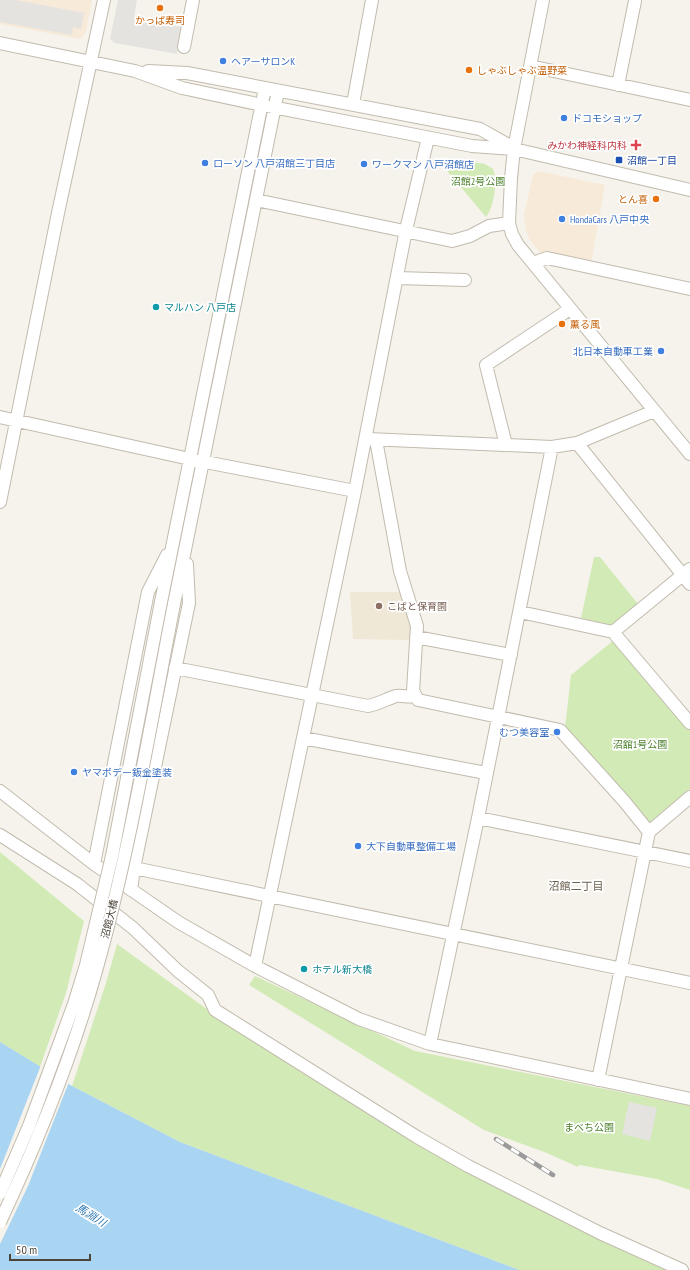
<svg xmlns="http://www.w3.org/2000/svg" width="690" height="1270" font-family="'PT Sans Narrow','Noto Sans JP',sans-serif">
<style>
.commercial{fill:#f7ead8}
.education{fill:#efe8d6}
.green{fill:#d2eab5}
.parking{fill:#e5e3e0}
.water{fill:#a9d4f2}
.pier{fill:#f6f3ec}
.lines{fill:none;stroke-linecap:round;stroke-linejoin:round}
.minor-casing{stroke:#c2bbae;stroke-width:14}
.minor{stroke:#fff;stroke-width:12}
.rail-casing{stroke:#9a9a9a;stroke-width:4.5}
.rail{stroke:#fff;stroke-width:3;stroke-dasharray:9;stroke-linecap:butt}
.minor-bridge-casing{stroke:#c2bbae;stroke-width:14;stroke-linecap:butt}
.minor-bridge{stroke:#fff;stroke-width:12}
.food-dot{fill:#e8710a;stroke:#fff;stroke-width:1.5}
.shop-dot{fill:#3f7fe0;stroke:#fff;stroke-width:1.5}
.health-dot{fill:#e0444e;stroke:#fff;stroke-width:1.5}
.transit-dot{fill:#1a4fb4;stroke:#fff;stroke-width:1.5}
.culture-dot{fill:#0f9aa8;stroke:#fff;stroke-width:1.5}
.education-dot{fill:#8d6e63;stroke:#fff;stroke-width:1.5}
.labels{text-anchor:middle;stroke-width:3.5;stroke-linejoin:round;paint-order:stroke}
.food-label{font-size:10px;fill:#c56008;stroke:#fff;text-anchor:start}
.shop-label{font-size:10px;fill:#366cbe;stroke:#fff;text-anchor:start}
.health-label{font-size:10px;fill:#be3a42;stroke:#fff;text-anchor:end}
.transit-label{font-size:10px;fill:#164399;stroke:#fff;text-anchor:start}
.park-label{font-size:10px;fill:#4a7f2a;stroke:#fff}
.culture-label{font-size:10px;fill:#0d838f;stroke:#fff;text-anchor:start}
.education-label{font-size:10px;fill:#785e54;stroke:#fff;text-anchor:start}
.street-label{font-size:10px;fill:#4b4439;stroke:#fff}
.neighbourhood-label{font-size:11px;fill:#6e6250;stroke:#fff}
.water-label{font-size:11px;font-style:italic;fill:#2e7ab2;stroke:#fff}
</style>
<rect width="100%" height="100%" fill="#f6f3ec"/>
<path class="commercial" d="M 0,0 L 92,0 L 86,32 L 80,39 L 0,24 Z
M 538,171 L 605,185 L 591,264 L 542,255 L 530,240 L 526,232 L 524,215 L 533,175 Z"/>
<path class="education" d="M 350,592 L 403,592 L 412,624 L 411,640 L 353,639 Z"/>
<path class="green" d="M 448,158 L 485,164 L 493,169 C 498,181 494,207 486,217 L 448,172 Z
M 594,557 L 600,557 L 638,604 L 611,625 L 581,618 Z
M 614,640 L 690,730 L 690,789 L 650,822 L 645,823 L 565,728 L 571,675 Z
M 0,852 L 84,921 L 66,993 L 40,1067 L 0,1042 Z
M 117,944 L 204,1007 L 273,1053 L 671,1270 L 519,1270 L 180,1142 L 72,1086 L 106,983 Z
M 255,976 L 415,1051 L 690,1106 L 690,1190 L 657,1179 L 579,1165 L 578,1167 L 547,1153 L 484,1130 L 249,985 Z"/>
<path class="parking" d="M 0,0 L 16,0 L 84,13 L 81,29 L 73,27 L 72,35 L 0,22 Z
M 118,0 L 137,0 L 134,17 L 182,27 L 177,54 L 115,43 L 110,39 Z
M 629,1102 L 657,1108 L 650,1141 L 622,1134 Z"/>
<path class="water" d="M 0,1042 L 72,1086 L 180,1142 L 519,1270 L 0,1270 Z"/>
<path class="pier" d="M 41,1065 L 69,1082 L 28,1186 L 0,1244 L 0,1169 Z"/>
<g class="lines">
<defs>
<path id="minor" d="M 543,0 L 514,149 L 511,178 L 509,223 L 512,234 L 518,245 L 690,454
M 0,43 L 135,71 L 182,88 L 262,105 L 472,146 L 514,149 L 690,190
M 184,47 L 193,0
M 530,66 L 690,100
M 148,71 L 187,73 L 480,129 L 512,147
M 618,85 L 635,1
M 353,104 L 372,0
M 256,200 L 452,241 L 470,236 L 489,226 L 509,223
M 533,263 L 547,258 L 690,289
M 397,278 L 465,280
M 0,417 L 190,459 L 355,491
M 368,439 L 552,447 L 577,443 L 654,411
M 376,440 L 400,571 L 417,626 L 413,691 L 418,700 L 560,730 L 624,801 L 649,832
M 577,443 L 690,584
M 506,445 L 486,365 L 570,309
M 0,502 L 58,213 L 104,0
M 161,602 L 265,88
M 174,604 L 278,91
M 520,612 L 613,632 L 690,569
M 613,632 L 690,723
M 416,637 L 511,655
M 175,668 L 368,706 C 378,704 387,699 396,696 C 403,695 409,698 416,696
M 303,738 L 486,773
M 0,791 L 94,864 L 178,922 L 255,966 L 359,1019 L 430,1044 L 690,1099
M 478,818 L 690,861
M 0,835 L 77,884 L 133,928 L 178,971 L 208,995 L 215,1010 L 417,1137 L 468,1166 L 600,1233 L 682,1270
M 94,864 L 148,592 L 167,555
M 134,868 L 690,983
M 131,890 L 134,868 L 189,603 L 187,564
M 255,966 L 355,491 L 406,230 L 428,138
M 430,1044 L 478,818 L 552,447
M 598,1080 L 649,832 L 690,797"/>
</defs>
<use href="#minor" class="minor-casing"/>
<use href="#minor" class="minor"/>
<defs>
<path id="rail" d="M 496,1139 L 553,1175"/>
</defs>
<use href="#rail" class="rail-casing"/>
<use href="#rail" class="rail"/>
<defs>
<path id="minor-bridge" d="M 0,1193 L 29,1126 L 74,1004 L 86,965 L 112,856 L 161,602
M 0,1222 C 38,1141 72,1057 96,971 C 130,851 150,726 174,604"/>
</defs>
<use href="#minor-bridge" class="minor-bridge-casing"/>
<use href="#minor-bridge" class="minor-bridge"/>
</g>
<g class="food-dot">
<circle cx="160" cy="8" r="4"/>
<circle cx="469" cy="70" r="4"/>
<circle cx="656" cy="199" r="4"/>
<circle cx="562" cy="324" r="4"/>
</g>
<g class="shop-dot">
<circle cx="223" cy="61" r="4"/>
<circle cx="564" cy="118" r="4"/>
<circle cx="205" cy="163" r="4"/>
<circle cx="364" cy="164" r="4"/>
<circle cx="562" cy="219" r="4"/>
<circle cx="661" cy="351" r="4"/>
<circle cx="557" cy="732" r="4"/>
<circle cx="74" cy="772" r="4"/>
<circle cx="358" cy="846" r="4"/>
</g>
<path class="health-dot" d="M634 139h4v4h4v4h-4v4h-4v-4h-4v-4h4z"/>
<rect class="transit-dot" x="615" y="156" width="8" height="8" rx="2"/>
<g class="culture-dot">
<circle cx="156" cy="307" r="4"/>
<circle cx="304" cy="969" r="4"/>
</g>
<circle class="education-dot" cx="379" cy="606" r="4"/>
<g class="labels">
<g class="food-label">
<text x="160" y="24" text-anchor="middle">かっぱ寿司</text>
<text x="477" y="74">しゃぶしゃぶ温野菜</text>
<text x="648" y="203" text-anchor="end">とん喜</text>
<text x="570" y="328">薫る風</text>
</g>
<g class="shop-label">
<text x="231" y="65">ヘアーサロンK</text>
<text x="572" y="122">ドコモショップ</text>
<text x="213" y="167">ローソン 八戸沼館三丁目店</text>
<text x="372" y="168">ワークマン 八戸沼館店</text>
<text x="570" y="223">HondaCars 八戸中央</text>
<text x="653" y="355" text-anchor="end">北日本自動車工業</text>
<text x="549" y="736" text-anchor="end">むつ美容室</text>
<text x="82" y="776">ヤマボデー鈑金塗装</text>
<text x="366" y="850">大下自動車整備工場</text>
</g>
<g class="health-label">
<text x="627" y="149">みかわ神経科内科</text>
</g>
<g class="transit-label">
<text x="627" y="164">沼館一丁目</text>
</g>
<g class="park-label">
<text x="478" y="185">沼館2号公園</text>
<text x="640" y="748">沼舘1号公園</text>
<text x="589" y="1131">まべち公園</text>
</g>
<g class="culture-label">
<text x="164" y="311">マルハン 八戸店</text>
<text x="312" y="973">ホテル新大橋</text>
</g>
<g class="education-label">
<text x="387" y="610">こばと保育園</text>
</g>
<g class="street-label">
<text transform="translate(109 919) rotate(-76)" y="4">沼館大橋</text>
</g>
<g class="neighbourhood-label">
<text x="576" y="890">沼館二丁目</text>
</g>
<g class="water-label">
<text transform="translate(91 1215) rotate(32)" y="4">馬淵川</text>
</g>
</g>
<path d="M10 1254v6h80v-6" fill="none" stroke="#4b4439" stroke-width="2"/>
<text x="16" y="1254" font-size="12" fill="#4b4439" stroke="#ffffff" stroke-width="3" paint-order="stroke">50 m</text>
</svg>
